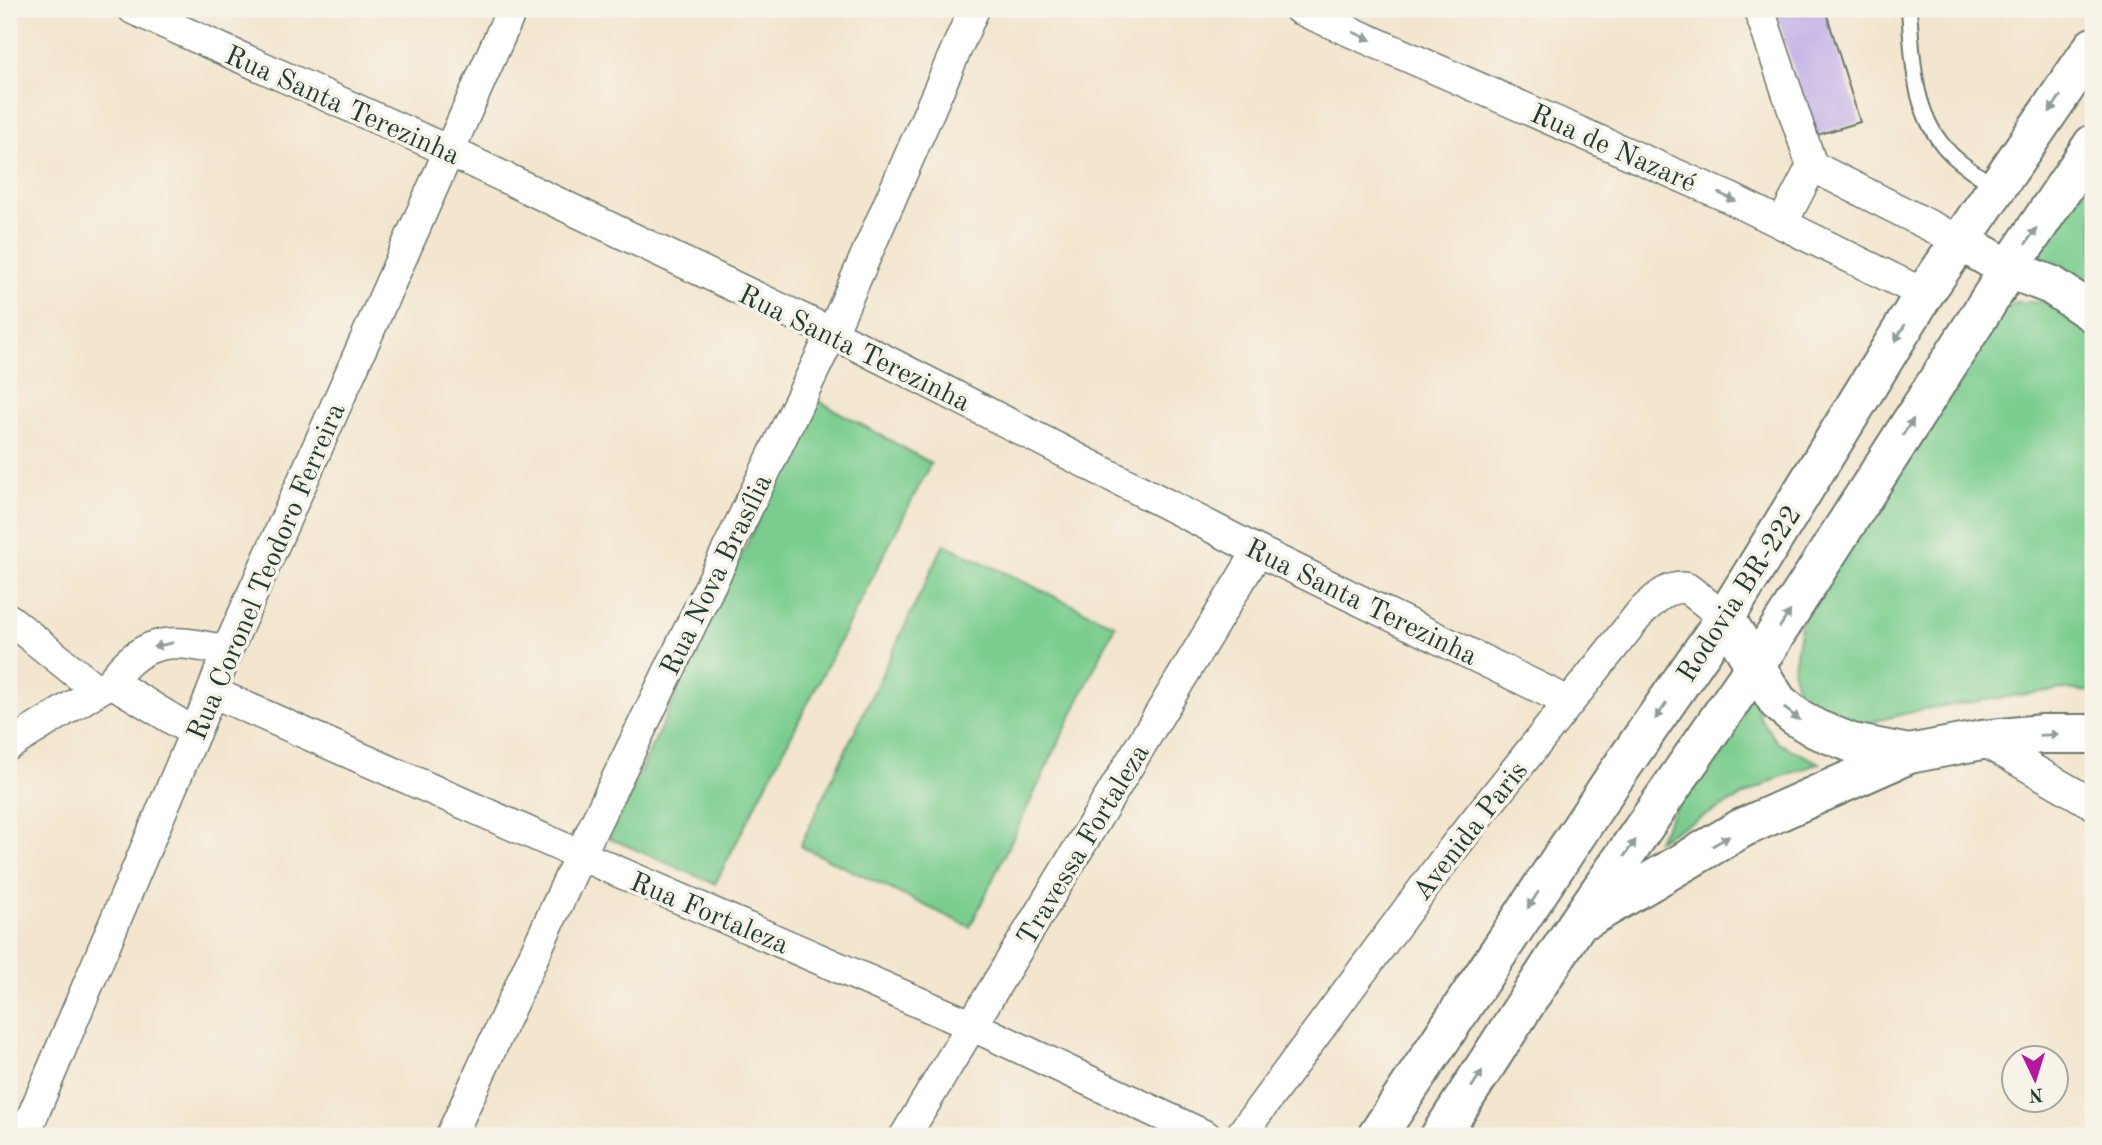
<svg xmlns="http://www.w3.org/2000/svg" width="2102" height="1145" font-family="'Old Standard TT',serif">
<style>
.green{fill:#7acd8f;stroke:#4c8562;stroke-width:2}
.building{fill:#bba8e7}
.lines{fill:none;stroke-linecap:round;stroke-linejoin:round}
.lane-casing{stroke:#69786a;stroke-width:18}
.street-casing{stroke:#69786a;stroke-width:33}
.primary-casing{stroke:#69786a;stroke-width:42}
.highway-casing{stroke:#69786a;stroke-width:42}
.lane{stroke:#fff;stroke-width:14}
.street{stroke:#fff;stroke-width:30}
.primary{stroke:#fff;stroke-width:38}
.highway{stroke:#fff;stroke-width:38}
.oneway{fill:#8f9e9a}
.labels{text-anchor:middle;stroke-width:7;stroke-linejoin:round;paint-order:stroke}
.street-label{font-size:28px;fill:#1f3d34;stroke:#f7f3e8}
</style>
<rect width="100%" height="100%" fill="#f7f3e8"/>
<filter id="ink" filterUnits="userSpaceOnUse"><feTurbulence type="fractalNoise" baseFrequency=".0143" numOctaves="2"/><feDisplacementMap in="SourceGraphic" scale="14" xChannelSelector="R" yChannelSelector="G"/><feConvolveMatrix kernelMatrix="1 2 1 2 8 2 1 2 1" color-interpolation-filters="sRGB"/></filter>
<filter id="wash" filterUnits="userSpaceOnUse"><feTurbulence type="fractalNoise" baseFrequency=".00686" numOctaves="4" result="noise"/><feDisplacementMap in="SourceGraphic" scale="28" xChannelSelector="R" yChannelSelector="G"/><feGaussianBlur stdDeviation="1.57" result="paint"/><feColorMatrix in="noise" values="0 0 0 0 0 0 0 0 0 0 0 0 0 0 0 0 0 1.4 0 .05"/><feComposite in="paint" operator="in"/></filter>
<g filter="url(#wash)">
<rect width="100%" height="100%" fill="#f3e5ce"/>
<path class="green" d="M 2093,177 L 2093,283 L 2034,255 Z
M 2015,302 L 2059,302 L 2093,323 L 2093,692 L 2061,689 L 1924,709 L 1863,724 L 1824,716 L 1800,699 L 1793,672 L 1802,619 L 1995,314 Z
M 815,399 L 931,463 L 715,884 L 609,838 Z
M 944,544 L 1115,625 L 970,927 L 800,846 Z
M 1750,683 L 1760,718 L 1778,743 L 1820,763 L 1780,777 L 1657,840 Z"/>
<g id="blocks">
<path class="building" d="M 1775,9 L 1825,9 L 1860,122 L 1814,136 Z"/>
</g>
</g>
<g filter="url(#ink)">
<use href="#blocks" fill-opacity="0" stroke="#69786a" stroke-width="2"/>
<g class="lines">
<defs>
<path id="lane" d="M 1909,9 C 1913,59 1912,114 1949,152 C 1962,166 1981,176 1997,188"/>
<path id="street" d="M 133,9 L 449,151 L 832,333 L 1258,551 L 1569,702
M 1299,9 L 1730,198 L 1924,294
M 1759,9 L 1812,166 L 1960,241
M 1782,224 L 1812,166
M 9,619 L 97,690
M 111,682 L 195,733
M 212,692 L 580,855 L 973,1026 L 1206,1136
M 1982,740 L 2093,804
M 9,745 L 111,682 C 146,634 175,640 227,651
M 24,1136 L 212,692 L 227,651 L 512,9
M 451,1136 L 580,855 L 832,333 L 974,9
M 905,1136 L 1258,551
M 1240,1136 L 1451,851 L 1641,612 C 1655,600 1667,585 1687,588 L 1725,618"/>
<path id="primary" d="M 1960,241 L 2009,269 L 2051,285 L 2093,313
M 1725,618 L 1778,702 L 1795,716 L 1816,729 L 1852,743 L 1909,754 L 1982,740 L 2042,734 L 2093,734"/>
<path id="highway" d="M 1588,918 L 1742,828 L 1909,754
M 1377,1136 L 1610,784 L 1725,618 L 1924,294 L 2093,47
M 1440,1136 L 1577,924 L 1756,665 L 2009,269 L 2093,144"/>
</defs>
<use href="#lane" class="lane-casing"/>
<use href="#street" class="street-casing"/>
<use href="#primary" class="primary-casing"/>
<use href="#highway" class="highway-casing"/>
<use href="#lane" class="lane"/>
<use href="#street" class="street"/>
<use href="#primary" class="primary"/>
<use href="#highway" class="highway"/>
</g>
<defs><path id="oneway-solid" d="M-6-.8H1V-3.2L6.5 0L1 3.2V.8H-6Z" transform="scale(1.75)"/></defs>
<g class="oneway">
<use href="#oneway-solid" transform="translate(1362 36) rotate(24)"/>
<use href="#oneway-solid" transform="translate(2055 104) rotate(124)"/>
<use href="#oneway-solid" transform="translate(1727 197) rotate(25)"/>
<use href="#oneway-solid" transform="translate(2031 236) rotate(-56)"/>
<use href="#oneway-solid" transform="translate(1900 333) rotate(121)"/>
<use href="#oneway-solid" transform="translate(1908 427) rotate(-57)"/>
<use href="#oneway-solid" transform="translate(1785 619) rotate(-57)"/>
<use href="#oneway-solid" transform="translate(163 645) rotate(167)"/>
<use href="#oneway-solid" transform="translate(1661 711) rotate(125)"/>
<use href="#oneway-solid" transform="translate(1792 714) rotate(38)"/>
<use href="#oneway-solid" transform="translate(2049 735) rotate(-2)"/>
<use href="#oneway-solid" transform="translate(1721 841) rotate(-30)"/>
<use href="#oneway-solid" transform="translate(1630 848) rotate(-55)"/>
<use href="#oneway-solid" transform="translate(1533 900) rotate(123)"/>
<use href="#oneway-solid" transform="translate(1477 1079) rotate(-57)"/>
</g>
</g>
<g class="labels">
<g class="street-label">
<text transform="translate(343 104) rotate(24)" y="10">Rua Santa Terezinha</text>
<text transform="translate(1614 147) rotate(24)" y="10">Rua de Nazaré</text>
<text transform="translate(855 347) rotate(26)" y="10">Rua Santa Terezinha</text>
<text transform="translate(265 571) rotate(-67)" y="10">Rua Coronel Teodoro Ferreira</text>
<text transform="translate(715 574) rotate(-64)" y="10">Rua Nova Brasília</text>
<text transform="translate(1738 593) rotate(-57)" y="10">Rodovia BR-222</text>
<text transform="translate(1362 601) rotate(26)" y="10">Rua Santa Terezinha</text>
<text transform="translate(1469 830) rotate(-52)" y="10">Avenida Paris</text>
<text transform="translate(1082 844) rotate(-59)" y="10">Travessa Fortaleza</text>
<text transform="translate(710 912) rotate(23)" y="10">Rua Fortaleza</text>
</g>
</g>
<rect width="2102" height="1145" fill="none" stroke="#f7f3e8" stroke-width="35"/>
<g transform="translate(2035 1079) rotate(176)"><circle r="33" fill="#f7f3e8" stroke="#a1aaa0" stroke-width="2"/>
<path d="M0-5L12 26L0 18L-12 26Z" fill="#b5179e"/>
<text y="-10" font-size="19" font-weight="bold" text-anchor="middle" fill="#1f3d34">N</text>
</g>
</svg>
